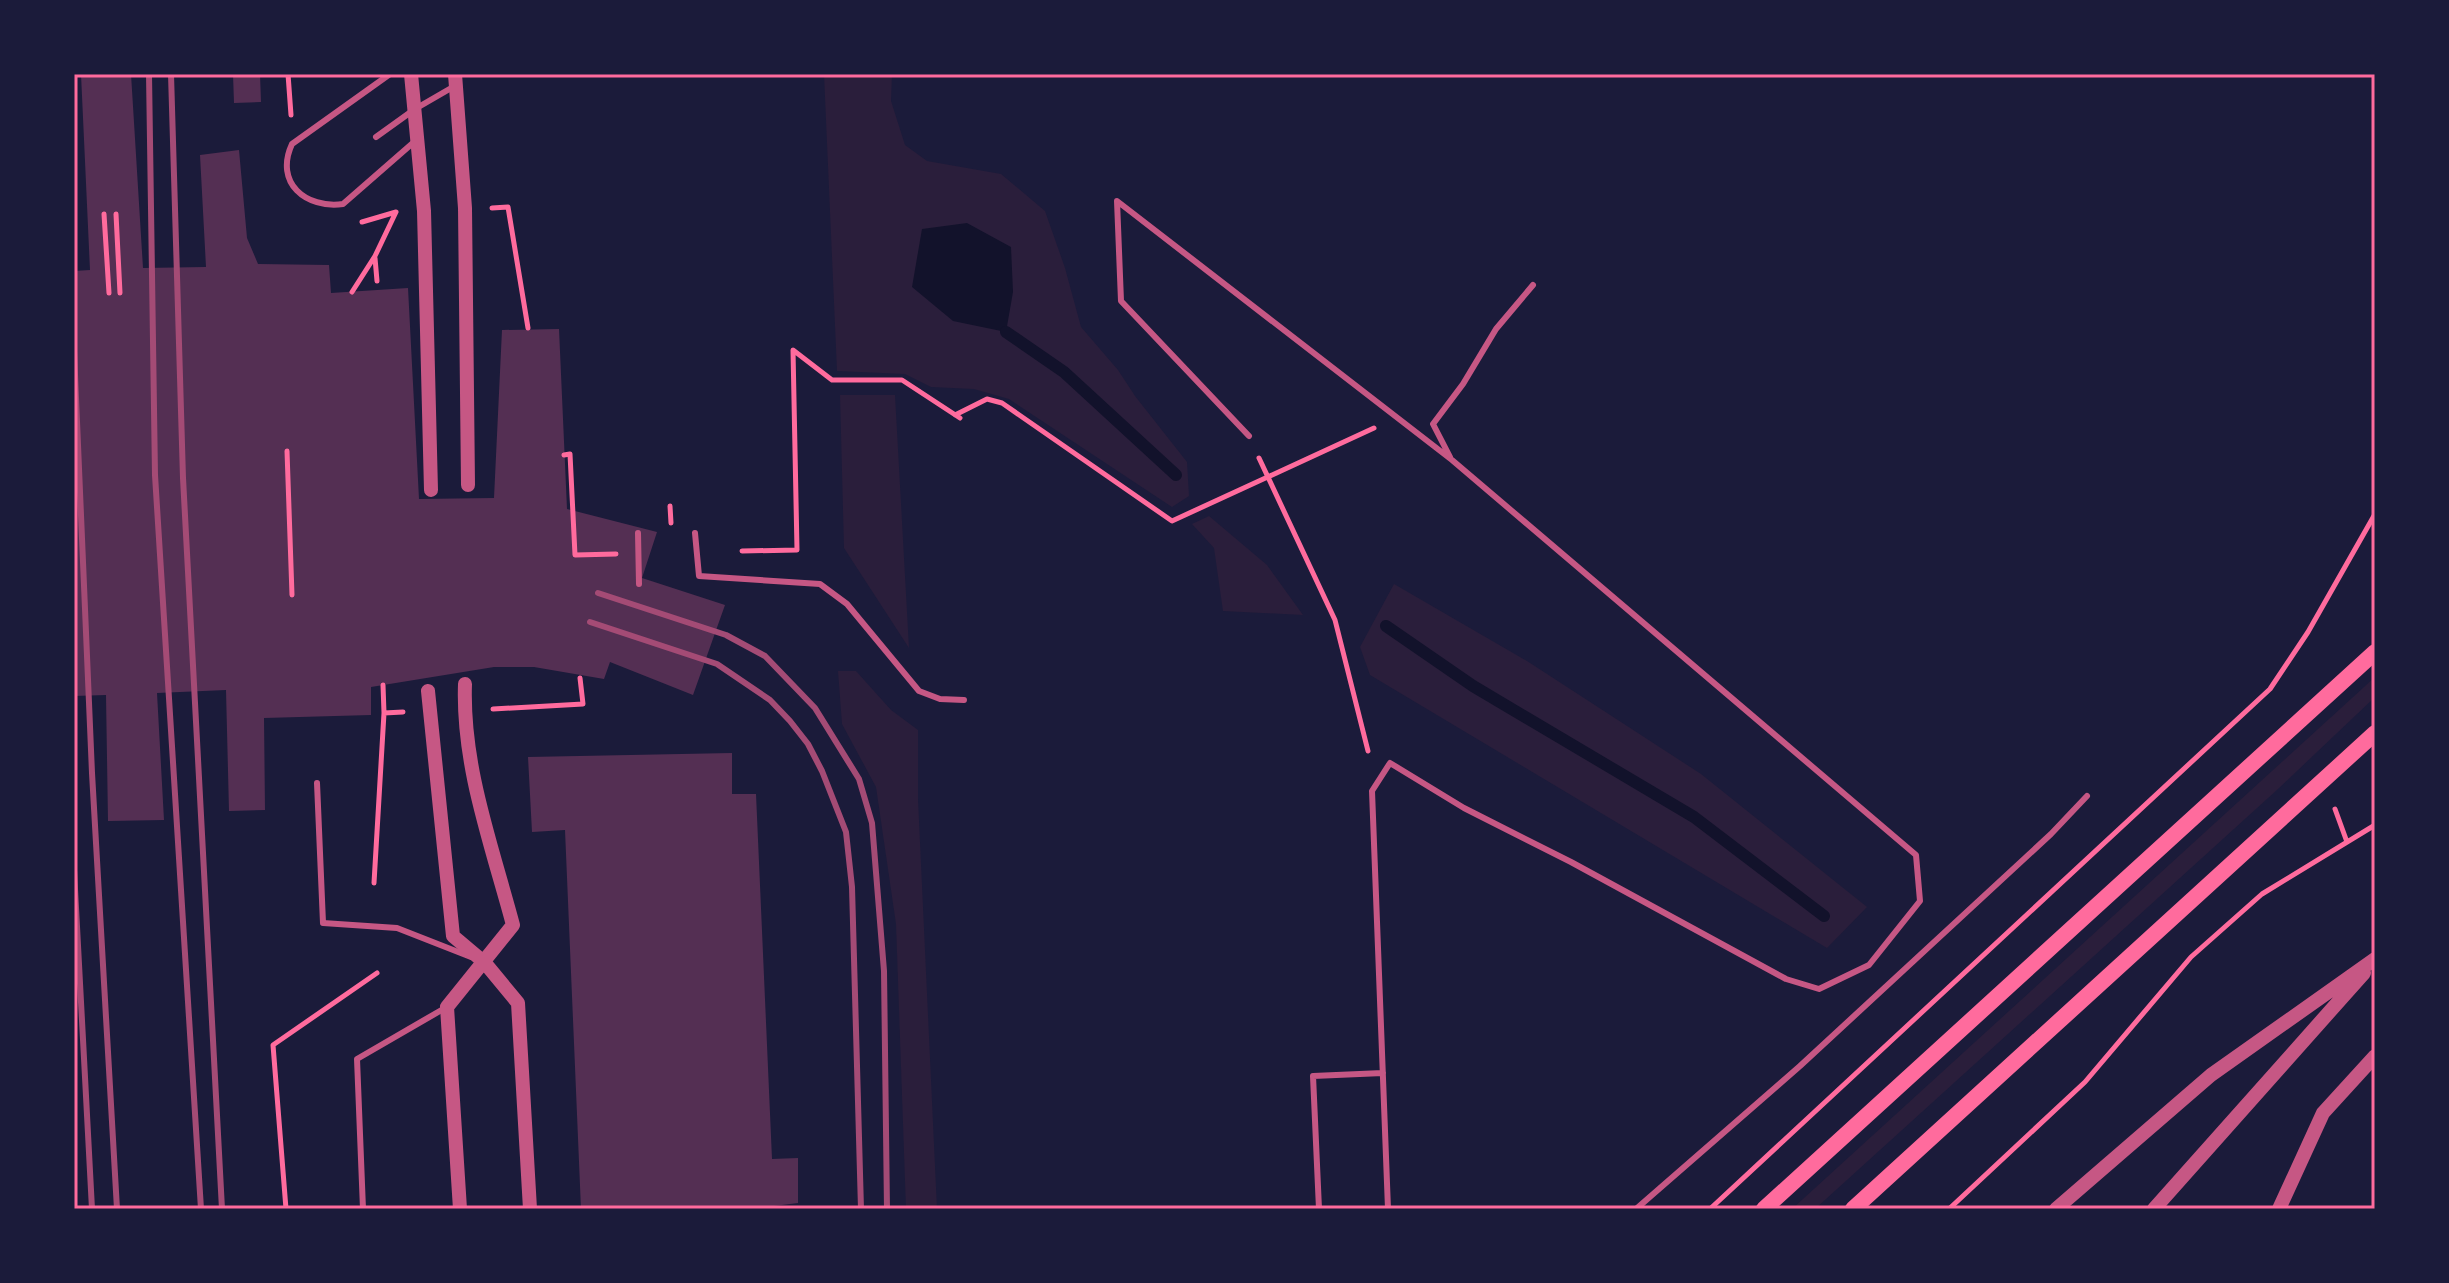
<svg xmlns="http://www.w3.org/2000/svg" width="2449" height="1283" font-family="Montserrat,sans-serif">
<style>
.green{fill:#2a1e3b}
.water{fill:#12122b}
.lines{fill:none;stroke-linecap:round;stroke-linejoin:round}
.stream{stroke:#12122b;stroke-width:12}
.building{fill:#542f53}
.path{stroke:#ff6b9d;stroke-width:5}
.service{stroke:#c65784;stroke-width:6}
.tertiary{stroke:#c65784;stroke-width:14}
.secondary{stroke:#ff6b9d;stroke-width:16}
.rail{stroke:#a44b75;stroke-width:6}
.neatline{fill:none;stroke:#ff6b9d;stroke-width:3}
</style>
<rect width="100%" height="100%" fill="#1b1b3a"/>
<path class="green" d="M 824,74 L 892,74 L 891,101 L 905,145 L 927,161 L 1001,174 L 1045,211 L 1065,268 L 1081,327 L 1118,370 L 1135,396 L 1187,462 L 1189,496 L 1172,507 L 1009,399 L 974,389 L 931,387 L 905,374 L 837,371 Z
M 840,395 L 895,395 L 909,648 L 844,548 Z
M 1209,516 L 1267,565 L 1303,615 L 1223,611 L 1214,548 L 1192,524 Z
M 1394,584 L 1527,661 L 1701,774 L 1867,907 L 1827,948 L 1370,675 L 1360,647 Z
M 838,671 L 856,671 L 891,710 L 918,730 L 918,799 L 937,1209 L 906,1209 L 896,924 L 876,787 L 842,724 Z
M 2375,677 L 2375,697 L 2278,789 L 1815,1209 L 1792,1209 Z"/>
<path class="water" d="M 967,223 L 1011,247 L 1013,292 L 1006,332 L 953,321 L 912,287 L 922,229 Z"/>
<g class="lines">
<path class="stream" d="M 1006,332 L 1064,372 L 1176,475
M 1386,626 L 1473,686 L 1694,817 L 1824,916"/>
</g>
<path class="building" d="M 81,74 L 131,74 L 143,268 L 206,267 L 200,155 L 239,150 L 247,238 L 258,264 L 329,265 L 331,293 L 408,288 L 419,499 L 494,498 L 502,330 L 559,329 L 567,509 L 657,532 L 642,578 L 725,605 L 693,695 L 610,662 L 604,679 L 534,667 L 494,667 L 371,687 L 371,715 L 264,718 L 265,810 L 229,811 L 226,690 L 157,693 L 164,820 L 108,821 L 106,695 L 74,696 L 74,271 L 90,270 Z
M 233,74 L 260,74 L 261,102 L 234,103 Z
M 732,753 L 732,794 L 756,794 L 772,1159 L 798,1158 L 798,1203 L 774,1206 L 774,1209 L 581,1209 L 565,830 L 532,832 L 528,757 Z"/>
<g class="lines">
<path class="path" d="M 288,74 L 291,115
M 492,208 L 508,207 L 528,328
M 104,214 L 109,293
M 116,214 L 120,293
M 375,258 L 377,281
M 352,292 L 375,256 L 396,212 L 362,222
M 955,415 L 987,399 L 1002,403 L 1172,521 L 1374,428
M 287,451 L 292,595
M 564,455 L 570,454 L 575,555 L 616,554
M 1259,458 L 1335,620 L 1368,751
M 670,506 L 671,523
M 742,551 L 797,550 L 793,350 L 832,380 L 902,380 L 960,418
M 493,709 L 583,704 L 580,678
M 384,713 L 403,712
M 2335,809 L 2347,842
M 374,883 L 384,713 L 383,685
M 286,1209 L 273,1045 L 377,973
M 1710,1209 L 2270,689 L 2308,632 L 2375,514
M 1949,1209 L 2085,1082 L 2191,957 L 2262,894 L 2375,825"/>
<path class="service" d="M 390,74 L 292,144 C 274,183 306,209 343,204 L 414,142
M 376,137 L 415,109 L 453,87
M 1249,436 L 1121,301 L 1117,201 L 1452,460 L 1916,855 L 1920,901 L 1869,965 L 1819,989 L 1786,979 L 1571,862 L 1464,808 L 1390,763 L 1372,791 L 1388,1209
M 1450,457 L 1433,424 L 1463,384 L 1496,329 L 1533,285
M 638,533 L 639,584
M 695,533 L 699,576 L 820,584 L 847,604 L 919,691 L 940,699 L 964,700
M 317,783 L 323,923 L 397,928 L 471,957
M 363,1209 L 357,1059 L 445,1008
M 1319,1209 L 1313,1076 L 1383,1073
M 1636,1209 L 1800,1066 L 2051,834 L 2087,796"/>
<path class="tertiary" d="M 411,74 L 424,211 L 431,490
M 455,74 L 465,208 L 468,485
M 428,691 L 453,936 L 485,963 L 518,1003 L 530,1209
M 460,1209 L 447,1007 L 513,925 C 492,846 462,766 465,684
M 2056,1209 L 2211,1075 L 2375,959
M 2154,1209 L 2364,973
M 2279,1209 L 2323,1113 L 2375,1056"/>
<path class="secondary" d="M 1764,1209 L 2375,652
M 1853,1209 L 2375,733"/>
<path class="rail" d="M 149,74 L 155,475 L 201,1209
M 171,74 L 183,478 L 222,1209
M 74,351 L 92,773 L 117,1209
M 598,593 L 726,635 L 765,656 L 815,708 L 859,779 L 872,823 L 884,971 L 887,1209
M 590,622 L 717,664 L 770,700 L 790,721 L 808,744 L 822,771 L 846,832 L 852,887 L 861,1209
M 74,870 L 92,1209"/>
</g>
<rect width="2449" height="1283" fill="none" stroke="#1b1b3a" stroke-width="152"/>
<rect x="76" y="76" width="2297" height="1131" class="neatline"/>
</svg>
